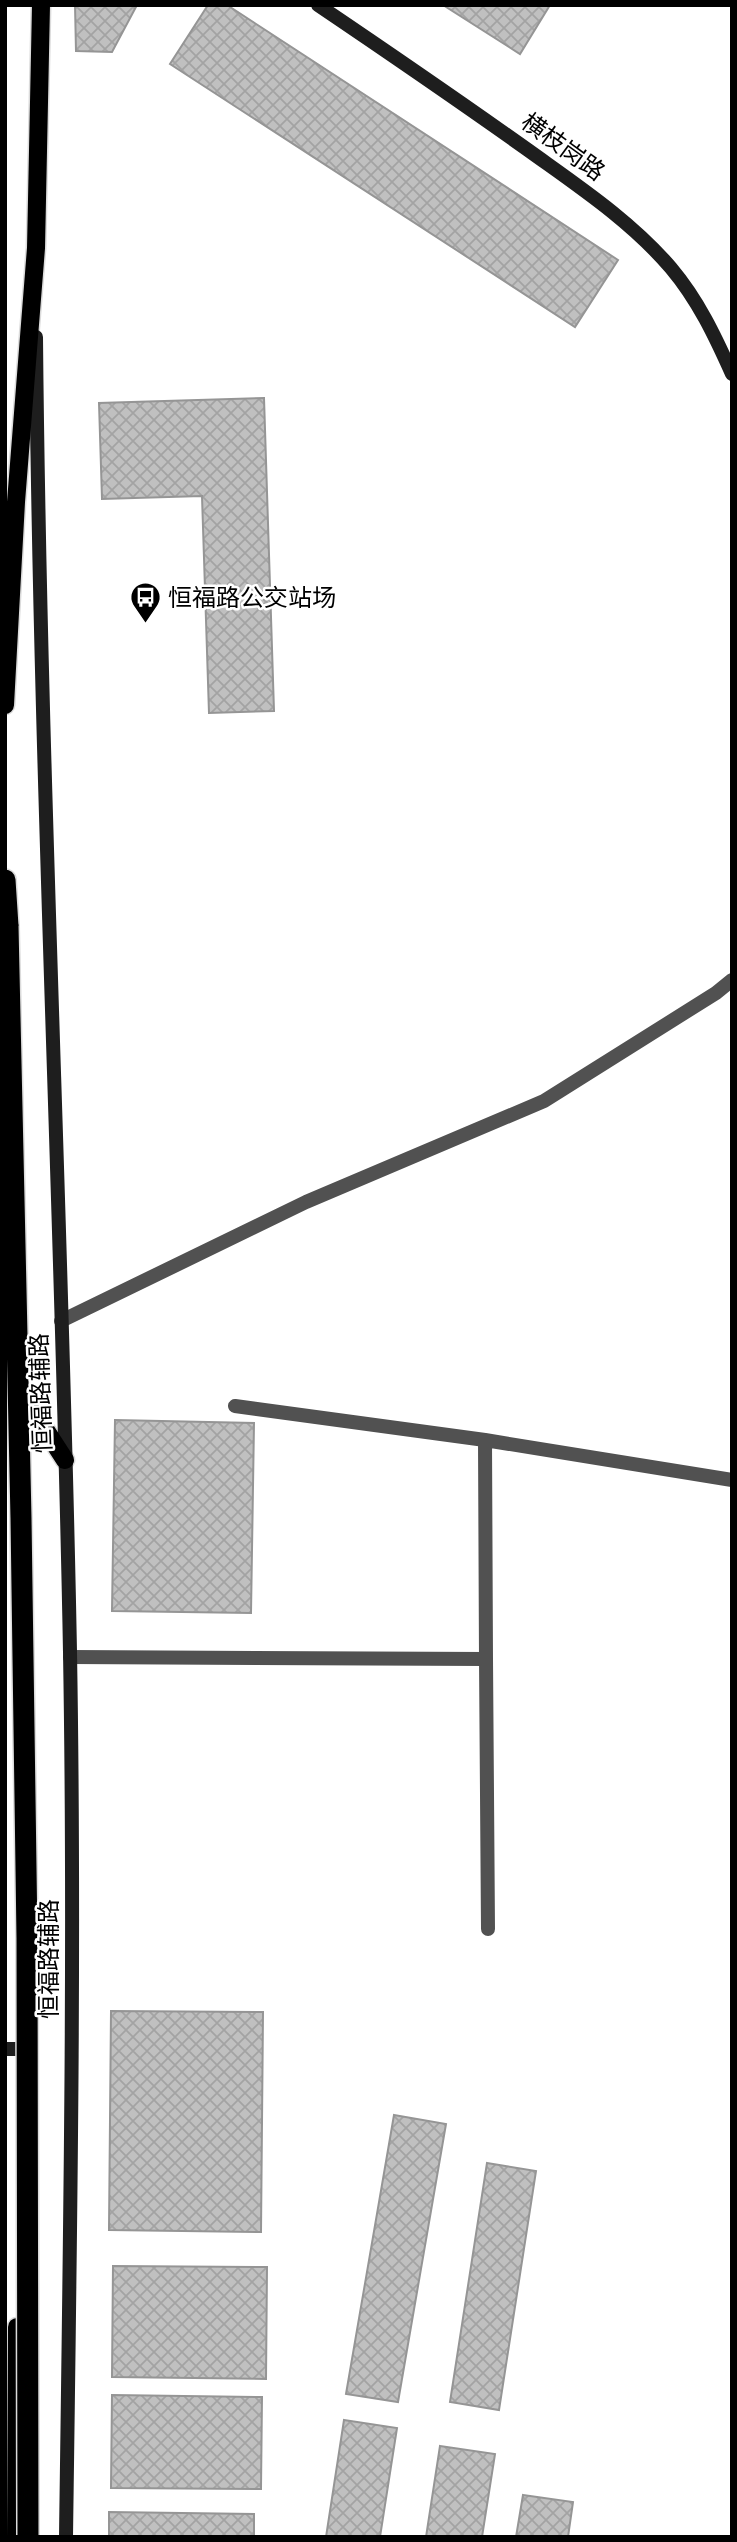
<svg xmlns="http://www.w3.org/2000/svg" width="737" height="2542" font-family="Ubuntu,'Noto Sans SC',sans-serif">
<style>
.building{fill:url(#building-cross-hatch);stroke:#959595;stroke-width:2}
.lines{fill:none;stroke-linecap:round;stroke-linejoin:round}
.primary-casing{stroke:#dbdbdb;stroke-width:21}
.highway-casing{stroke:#dbdbdb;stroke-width:24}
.lane{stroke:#515151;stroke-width:14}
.street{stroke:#515151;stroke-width:14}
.secondary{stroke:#1e1e1e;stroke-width:14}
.primary{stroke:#000;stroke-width:18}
.highway{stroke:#000;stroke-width:21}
.highway-bridge-casing{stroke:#dbdbdb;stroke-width:24;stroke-linecap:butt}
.highway-bridge{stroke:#000;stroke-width:21}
.labels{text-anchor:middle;stroke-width:5;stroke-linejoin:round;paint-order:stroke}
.street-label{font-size:24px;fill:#000;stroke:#fff}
.poi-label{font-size:24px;fill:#000;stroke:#fff;text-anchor:start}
</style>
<defs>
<pattern id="building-cross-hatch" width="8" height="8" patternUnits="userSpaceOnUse" patternTransform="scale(1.75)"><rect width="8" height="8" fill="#c0c0c0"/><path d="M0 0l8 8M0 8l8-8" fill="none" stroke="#a3a3a3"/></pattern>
</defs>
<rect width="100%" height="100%" fill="#fff"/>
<path class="building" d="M 75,5 L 137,5 L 112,52 L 76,51 Z
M 208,5 L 227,5 L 618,260 L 575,327 L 170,64 Z
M 443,5 L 550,5 L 520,54 Z
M 264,398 L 274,711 L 209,713 L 202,496 L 102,499 L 99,403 Z
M 115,1420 L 254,1423 L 251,1613 L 112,1611 Z
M 111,2011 L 263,2012 L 261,2232 L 109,2230 Z
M 394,2115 L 446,2124 L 398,2402 L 346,2394 Z
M 487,2163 L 536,2171 L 499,2410 L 450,2402 Z
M 113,2266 L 267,2267 L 266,2379 L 112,2377 Z
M 112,2395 L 262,2397 L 261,2489 L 111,2488 Z
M 344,2420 L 397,2428 L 380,2537 L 326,2537 Z
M 440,2446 L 495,2454 L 482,2537 L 426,2537 Z
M 523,2495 L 573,2502 L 568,2537 L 516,2537 Z
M 109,2512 L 254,2514 L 254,2537 L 109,2537 Z"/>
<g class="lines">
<defs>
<path id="primary" d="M 5,705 L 16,502 L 36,248 L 41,5
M 16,1384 L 65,1460
M 16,2537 L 17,2327"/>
<path id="highway" d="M 5,880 L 8,926"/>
</defs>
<use href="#primary" class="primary-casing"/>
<use href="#highway" class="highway-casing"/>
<path class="lane" d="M 235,1406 L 485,1440
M 70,1657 L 486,1659 L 485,1440 L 732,1480
M 486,1659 L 488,1929"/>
<path class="street" d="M 61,1321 L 306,1202 L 544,1101 L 716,993 L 732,980"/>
<path class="secondary" d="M 318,5 C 389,53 459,101 528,150 C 578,186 631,221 671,268 C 698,300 715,336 732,374
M 36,337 C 40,775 62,1214 70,1652 C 75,1947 70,2242 66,2537
M 5,2049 L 19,2049"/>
<use href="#primary" class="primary"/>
<use href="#highway" class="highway"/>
<defs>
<path id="highway-bridge" d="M 8,926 L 21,1518 L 27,1938 L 28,2537"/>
</defs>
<use href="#highway-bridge" class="highway-bridge-casing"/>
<use href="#highway-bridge" class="highway-bridge"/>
</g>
<defs>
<symbol id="bus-pin" viewBox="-11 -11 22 30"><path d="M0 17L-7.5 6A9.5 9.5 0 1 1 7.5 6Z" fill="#000" stroke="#fff"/><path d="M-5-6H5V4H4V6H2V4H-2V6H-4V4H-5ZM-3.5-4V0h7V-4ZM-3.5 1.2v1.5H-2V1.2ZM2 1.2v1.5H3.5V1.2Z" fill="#fff"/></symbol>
</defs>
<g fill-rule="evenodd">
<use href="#bus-pin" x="128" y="580" width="35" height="47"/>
</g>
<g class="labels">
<g class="street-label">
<text transform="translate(563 147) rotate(36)" y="8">横枝岗路</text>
<text transform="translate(41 1393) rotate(-92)" y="8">恒福路辅路</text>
<text transform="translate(49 1959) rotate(-90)" y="8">恒福路辅路</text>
</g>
<g class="poi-label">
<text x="168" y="606">恒福路公交站场</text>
</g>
</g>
<rect width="737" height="2542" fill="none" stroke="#000000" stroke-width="14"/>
</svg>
